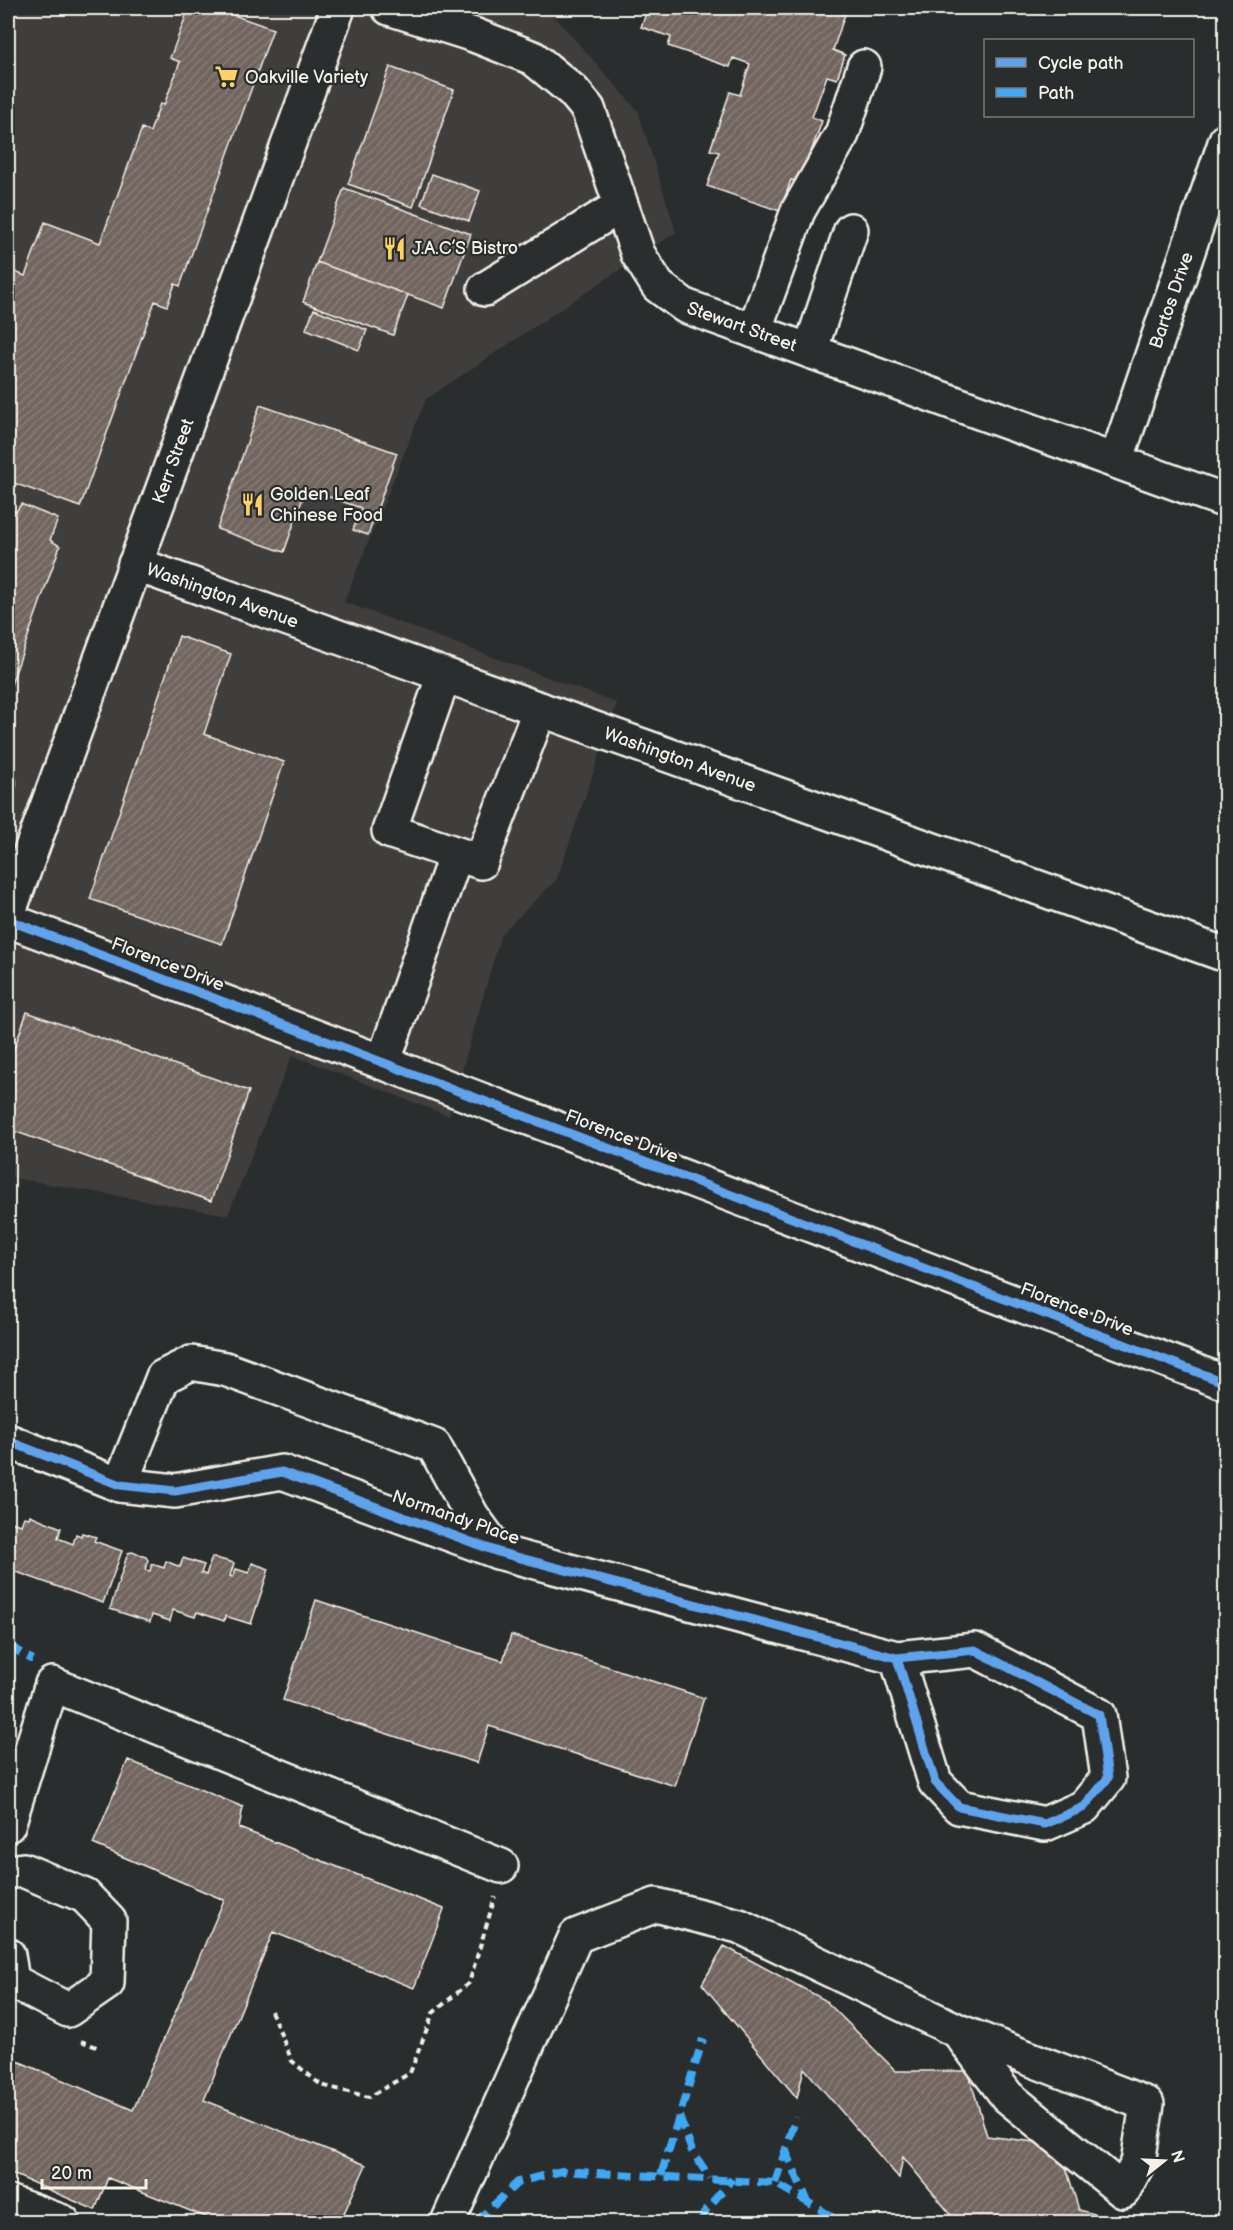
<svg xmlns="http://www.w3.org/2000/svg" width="1233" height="2230" font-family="'Balsamiq Sans',sans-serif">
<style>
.built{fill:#403e3d}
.garden{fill:#606950;stroke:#aaad9c;stroke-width:1.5}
.building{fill:url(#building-hatch);stroke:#f4f1e8;stroke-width:1.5}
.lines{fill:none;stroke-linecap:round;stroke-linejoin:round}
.minor-casing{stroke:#f4f1e8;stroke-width:38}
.major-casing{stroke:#f4f1e8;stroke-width:38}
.path{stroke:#f4f1e8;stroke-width:4;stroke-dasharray:6 4.5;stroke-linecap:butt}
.minor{stroke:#2a2d2e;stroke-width:33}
.major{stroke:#2a2d2e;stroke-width:33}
.quiet{stroke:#3fa9f5;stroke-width:8;stroke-dasharray:15 8;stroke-linecap:butt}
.cycleway-casing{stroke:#2a2d2e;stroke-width:13}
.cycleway{stroke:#60a3ed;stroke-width:9}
.labels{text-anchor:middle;stroke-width:4.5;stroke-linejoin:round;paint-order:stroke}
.poi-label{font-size:18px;fill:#f4f1e8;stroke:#2a2d2e;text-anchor:start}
.street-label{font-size:18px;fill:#f4f1e8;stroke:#2a2d2e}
</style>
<defs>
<pattern id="building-hatch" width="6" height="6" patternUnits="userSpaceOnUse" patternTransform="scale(1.5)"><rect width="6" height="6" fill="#72655f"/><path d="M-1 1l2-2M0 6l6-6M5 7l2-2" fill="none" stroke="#877c76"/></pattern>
</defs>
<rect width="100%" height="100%" fill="#2a2d2e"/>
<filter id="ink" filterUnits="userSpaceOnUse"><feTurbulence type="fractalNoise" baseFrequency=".0167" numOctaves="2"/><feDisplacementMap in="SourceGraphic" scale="12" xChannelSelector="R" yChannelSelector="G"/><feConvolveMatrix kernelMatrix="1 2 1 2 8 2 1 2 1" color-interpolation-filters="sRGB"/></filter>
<g filter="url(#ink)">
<path class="built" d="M 8,8 L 547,8 L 638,111 L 676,232 L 426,399 L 344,602 L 617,703 L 557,879 L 501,934 L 449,1116 L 292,1055 L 228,1215 L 8,1177 Z"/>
<path class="garden" d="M 8,763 L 11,764 L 9,770 C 20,779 19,789 8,797 Z"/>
<path class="building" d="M 189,8 L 214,8 L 273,29 L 180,286 L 175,284 L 167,306 L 155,301 L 80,507 L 8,481 L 8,269 L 25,276 L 45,222 L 100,243 L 142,128 L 150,132 L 160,104 L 164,105 L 180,62 L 170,58 Z
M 648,8 L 825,8 L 845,14 L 833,50 L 845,55 L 837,79 L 827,76 L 812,117 L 822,121 L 800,183 L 791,180 L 780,211 L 707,186 L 719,152 L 710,150 L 730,92 L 740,95 L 750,64 L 733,58 L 730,67 L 668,46 L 671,37 L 641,27 Z
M 390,67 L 454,90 L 413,207 L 348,184 Z
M 432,174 L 480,191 L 469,221 L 421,204 Z
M 344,188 L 471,234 L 444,308 L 317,262 Z
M 317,262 L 408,295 L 393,335 L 303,302 Z
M 314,309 L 367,330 L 359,350 L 306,329 Z
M 260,405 L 397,453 L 368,535 L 353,530 L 361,508 L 306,489 L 284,552 L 217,529 Z
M 21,504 L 58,519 L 50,540 L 60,546 L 8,693 L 8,509 L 16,512 Z
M 179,636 L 231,654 L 204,734 L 284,762 L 222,944 L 90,899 Z
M 27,1012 L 249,1091 L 211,1201 L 8,1129 L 8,1066 Z
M 8,1511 L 11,1512 L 8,1521 L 21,1525 L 24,1517 L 29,1518 L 30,1515 L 61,1528 L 58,1538 L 73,1544 L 76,1534 L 81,1536 L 82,1533 L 96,1537 L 94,1541 L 122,1551 L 103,1603 L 8,1569 Z
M 132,1552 L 146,1557 L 148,1560 L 145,1570 L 150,1571 L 152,1564 L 164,1568 L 166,1561 L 180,1567 L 183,1558 L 204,1565 L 201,1573 L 206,1575 L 212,1557 L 234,1563 L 230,1576 L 233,1577 L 236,1569 L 249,1573 L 252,1563 L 269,1569 L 251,1624 L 225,1616 L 224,1621 L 197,1612 L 195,1617 L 173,1610 L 170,1621 L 152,1615 L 150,1622 L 110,1609 L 128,1553 Z
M 316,1600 L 503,1661 L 511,1635 L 704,1698 L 675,1786 L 489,1726 L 477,1763 L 283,1700 Z
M 128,1760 L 243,1807 L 239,1828 L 444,1909 L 414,1988 L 273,1932 L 204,2100 L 366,2165 L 340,2222 L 218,2222 L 108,2178 L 95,2210 L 8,2172 L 8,2057 L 133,2110 L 224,1900 L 93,1844 Z
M 724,1946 L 825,2000 L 896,2071 L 968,2071 L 987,2136 L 1059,2145 L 1079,2210 L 1110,2218 L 1108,2222 L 957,2222 L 903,2157 L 899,2178 L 804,2068 L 797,2098 L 702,1984 Z"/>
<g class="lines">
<defs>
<g id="minor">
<path id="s1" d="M 389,8 L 474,35 L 533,58 L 573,91 L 588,109 L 638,254 L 658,286 L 685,306 L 1226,501"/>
<path d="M 485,289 L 620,206"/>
<path d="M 754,331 L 798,211 L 842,134 L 864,67"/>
<path d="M 810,351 L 851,230"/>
<path id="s2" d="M 1116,461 L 1226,140"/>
<path id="s3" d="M 135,564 L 1226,955"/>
<path d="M 444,675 L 389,831 L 481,862 L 540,709"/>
<path d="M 8,920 L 1226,1383"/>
<path d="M 383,1063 L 456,854"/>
<path d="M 8,1441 L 120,1485 L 175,1491 L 282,1472 L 498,1552 L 897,1658 L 975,1650 L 1099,1715 L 1108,1778 L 1084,1807 L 1045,1824 L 959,1807 L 935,1782 L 897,1658"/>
<path d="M 120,1485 L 163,1377 L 191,1363 L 225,1369 L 434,1446 L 472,1516 L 498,1552"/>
<path d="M 8,1825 L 52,1684 L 501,1866"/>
<path d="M 8,1872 L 23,1870 L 85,1896 L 109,1921 L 107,1983 L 68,2010 L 12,1981 L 8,1955"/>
<path d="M 8,2202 L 63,2222"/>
<path d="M 448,2222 L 576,1936 L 656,1905 L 739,1926 L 958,2031 L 1147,2104 L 1138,2163 L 1123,2191 L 1007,2096 L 958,2031"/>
</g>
<g id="major">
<path id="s4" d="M 8,914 L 338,8"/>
</g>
</defs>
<use href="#minor" class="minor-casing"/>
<use href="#major" class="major-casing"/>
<path class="path" d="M 271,2011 L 292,2061 L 321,2085 L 369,2097 L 410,2073 L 433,2013 L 469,1983 L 495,1897
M 81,2041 L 99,2048"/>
<use href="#minor" class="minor"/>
<use href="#major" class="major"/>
<path class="quiet" d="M 8,1645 L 33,1660
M 679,2116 L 692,2151 L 710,2178
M 785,2149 L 808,2202
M 661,2175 L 703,2039
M 775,2183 L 796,2117
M 476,2222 L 518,2182 L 562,2171 L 775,2183 L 841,2222
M 701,2222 L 706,2210 L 732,2179"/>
<defs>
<path id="cycleway" d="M 8,920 L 1226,1383
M 8,1441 L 120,1485 L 175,1491 L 282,1472 L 498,1552 L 897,1658 L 975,1650 L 1099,1715 L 1108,1778 L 1084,1807 L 1045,1824 L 959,1807 L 935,1782 L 897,1658"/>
</defs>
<use href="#cycleway" class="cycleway-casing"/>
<use href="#cycleway" class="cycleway"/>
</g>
</g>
<defs>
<symbol id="supermarket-bare" viewBox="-9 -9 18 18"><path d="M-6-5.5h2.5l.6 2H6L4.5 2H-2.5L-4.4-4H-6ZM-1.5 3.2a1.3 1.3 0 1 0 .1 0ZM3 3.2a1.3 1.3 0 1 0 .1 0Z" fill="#ffd166" stroke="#2a2d2e" stroke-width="2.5" paint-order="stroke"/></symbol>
<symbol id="restaurant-bare" viewBox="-9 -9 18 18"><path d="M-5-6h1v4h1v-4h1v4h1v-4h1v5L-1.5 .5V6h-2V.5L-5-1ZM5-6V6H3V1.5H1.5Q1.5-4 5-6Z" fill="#ffd166" stroke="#2a2d2e" stroke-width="2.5" paint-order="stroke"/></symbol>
</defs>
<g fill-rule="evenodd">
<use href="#supermarket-bare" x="210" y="60" width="33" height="33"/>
<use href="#restaurant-bare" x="378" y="232" width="33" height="33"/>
<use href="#restaurant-bare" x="236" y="488" width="33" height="33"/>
</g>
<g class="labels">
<g class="poi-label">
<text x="245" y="83">Oakville Variety</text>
<text x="412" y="254">J.A.C’S Bistro</text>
<text x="270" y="500">Golden Leaf<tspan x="270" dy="21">Chinese Food</tspan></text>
</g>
<g class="street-label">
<text dy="6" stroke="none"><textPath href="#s2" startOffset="170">Bartos Drive</textPath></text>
<text dy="6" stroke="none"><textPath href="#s1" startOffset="513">Stewart Street</textPath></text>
<text dy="6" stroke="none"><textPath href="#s4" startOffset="482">Kerr Street</textPath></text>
<text dy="6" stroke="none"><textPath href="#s3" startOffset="93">Washington Avenue</textPath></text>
<text dy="6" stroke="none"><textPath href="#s3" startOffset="579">Washington Avenue</textPath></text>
<text transform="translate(168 964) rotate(21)" y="6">Florence Drive</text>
<text transform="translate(622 1136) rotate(21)" y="6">Florence Drive</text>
<text transform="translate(1077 1309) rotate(21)" y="6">Florence Drive</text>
<text transform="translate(456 1517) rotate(19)" y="6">Normandy Place</text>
</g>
</g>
<rect width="1233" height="2230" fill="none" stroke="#2a2d2e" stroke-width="30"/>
<rect x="15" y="15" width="1203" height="2200" fill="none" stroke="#f4f1e8" stroke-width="2" filter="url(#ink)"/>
<rect x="984" y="39" width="210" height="78" fill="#2a2d2e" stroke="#7b7b78" stroke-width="1.5"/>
<rect x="996" y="58" width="30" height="9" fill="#60a3ed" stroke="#7b7b78" stroke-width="1.5"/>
<text x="1038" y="69" font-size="18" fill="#f4f1e8">Cycle path</text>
<rect x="996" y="88" width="30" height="9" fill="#3fa9f5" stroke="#7b7b78" stroke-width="1.5"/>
<text x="1038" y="99" font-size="18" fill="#f4f1e8">Path</text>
<g transform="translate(1164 2161) rotate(72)" stroke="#2a2d2e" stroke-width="4.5" paint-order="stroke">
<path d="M0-4.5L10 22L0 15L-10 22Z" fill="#f4f1e8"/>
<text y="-9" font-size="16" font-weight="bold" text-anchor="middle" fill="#f4f1e8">N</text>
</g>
<path d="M42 2179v9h104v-9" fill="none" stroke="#f4f1e8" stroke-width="3"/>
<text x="51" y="2179" font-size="18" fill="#f4f1e8" stroke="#2a2d2e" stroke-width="4.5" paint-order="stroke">20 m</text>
</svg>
